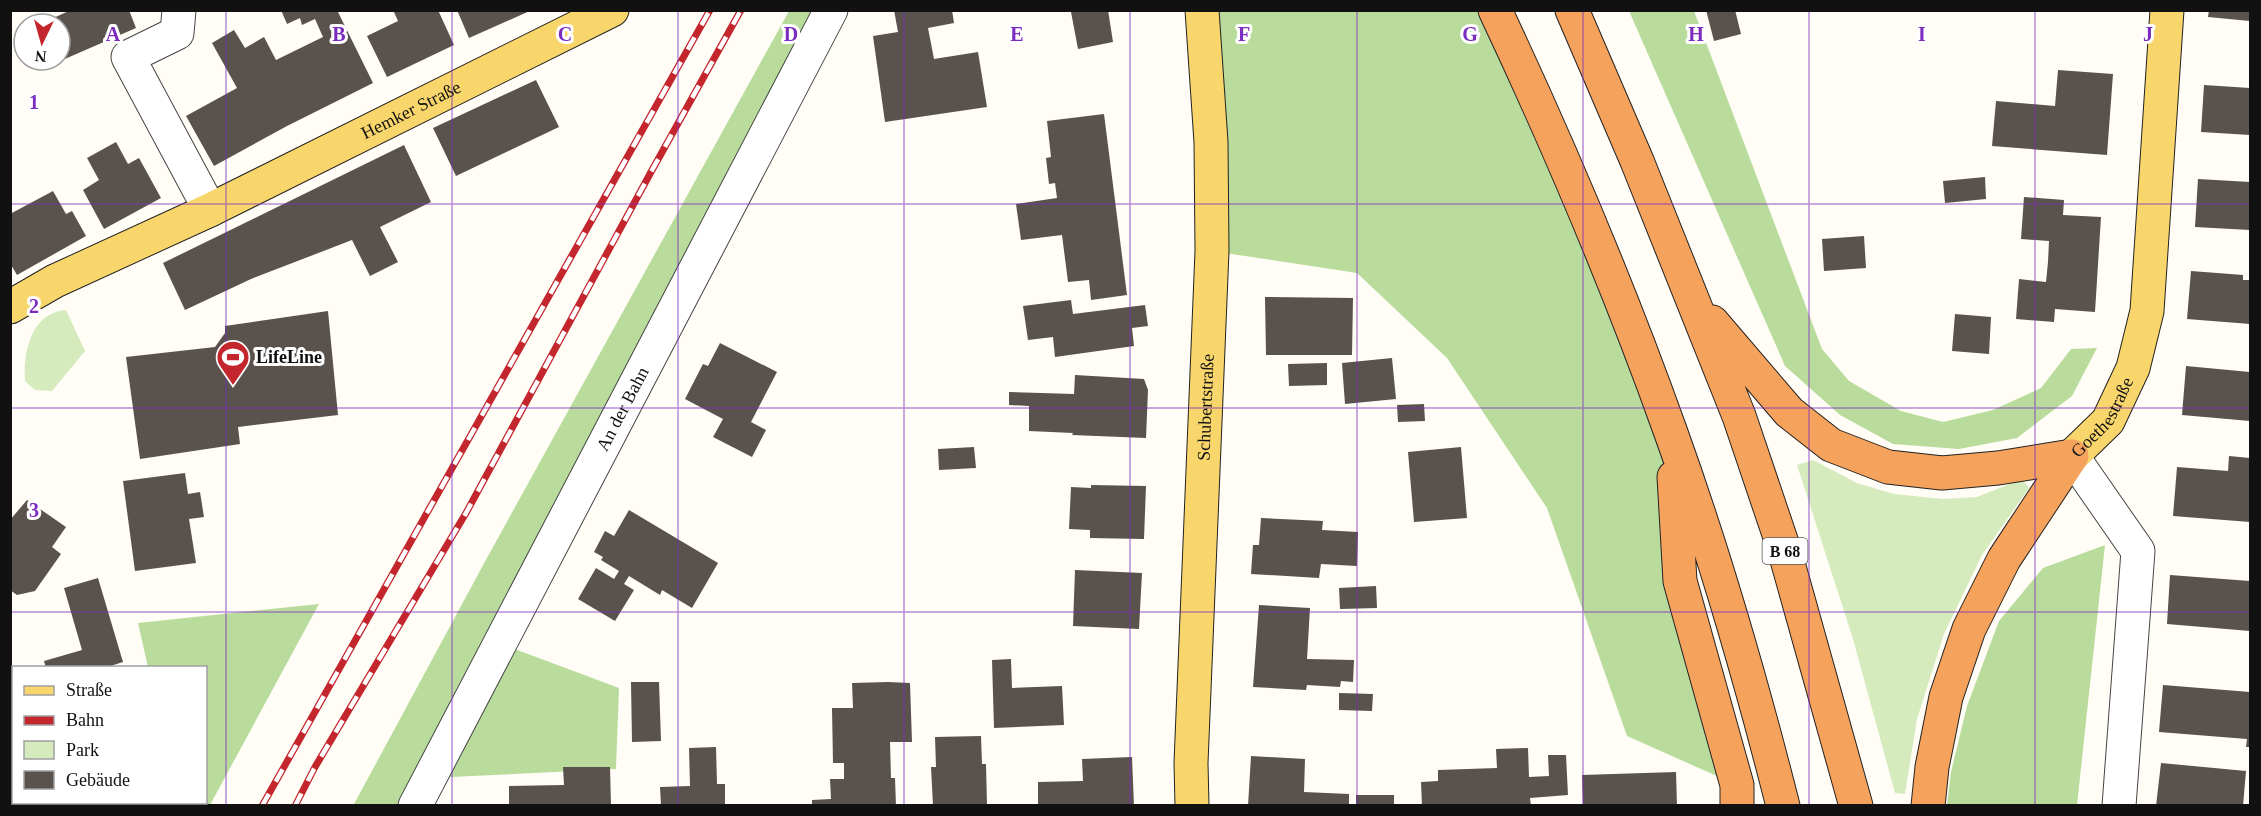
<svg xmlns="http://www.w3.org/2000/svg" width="2261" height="816" font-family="'Times New Roman',serif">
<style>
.green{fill:#d5ebbd}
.forest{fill:#b9dc9c}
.building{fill:#5a524d}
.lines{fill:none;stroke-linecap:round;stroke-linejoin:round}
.minor-casing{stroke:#444;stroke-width:35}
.major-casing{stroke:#222;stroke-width:35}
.highway-casing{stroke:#222;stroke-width:35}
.minor{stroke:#fff;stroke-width:33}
.major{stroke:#f9d66b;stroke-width:33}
.highway{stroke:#f5a25d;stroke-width:33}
.rail-casing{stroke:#c4262e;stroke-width:7}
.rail{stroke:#fff;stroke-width:4.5;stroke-dasharray:14;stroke-linecap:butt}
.grid{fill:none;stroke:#7b2cbf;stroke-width:1.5;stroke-opacity:0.55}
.labels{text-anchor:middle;stroke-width:6;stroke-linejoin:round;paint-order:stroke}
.shield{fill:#fff;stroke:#585858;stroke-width:1.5}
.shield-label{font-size:16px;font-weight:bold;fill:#111}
.street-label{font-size:18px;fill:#111;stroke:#fff}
.poi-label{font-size:18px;font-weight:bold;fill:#111;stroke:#fff;text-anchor:start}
.grid-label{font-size:20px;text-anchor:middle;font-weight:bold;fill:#7b2cbf;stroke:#fff;stroke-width:6;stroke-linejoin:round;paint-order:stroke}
</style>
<rect width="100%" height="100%" fill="#fffdf5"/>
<path class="green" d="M 66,310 L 85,351 L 52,391 L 35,390 L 25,381 C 23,352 31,313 66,310 Z
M 1813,460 L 1857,483 L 1894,494 L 1943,499 L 1977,497 L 2022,479 L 2029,488 L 1982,555 L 1944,634 L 1917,719 L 1905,794 L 1895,793 L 1853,639 L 1797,465 Z"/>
<path class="forest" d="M 789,11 L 831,11 L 501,644 L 619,688 L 616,769 L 430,778 L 415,805 L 353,806 L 488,556 Z
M 1202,11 L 1495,11 L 1672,434 L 1680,581 L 1737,785 L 1627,736 L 1547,508 L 1447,358 L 1357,273 L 1212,251 Z
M 1629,11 L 1694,11 L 1822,349 L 1849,381 L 1901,411 L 1943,422 L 1993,410 L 2041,388 L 2071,349 L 2097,348 L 2072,396 L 2017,438 L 1959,449 L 1893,444 L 1840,415 L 1785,366 Z
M 2105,545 L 2077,805 L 1947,805 L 1951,772 L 1967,706 L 1999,621 L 2043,568 Z
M 319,604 L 210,805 L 187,805 L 186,803 L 206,802 L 206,668 L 148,667 L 138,623 Z"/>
<path class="building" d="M 71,10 L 129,10 L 136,28 L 51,65 L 49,60 L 60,60 L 60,24 L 40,24 Z
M 281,10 L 337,10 L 373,83 L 287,126 L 214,166 L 186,116 L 237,88 L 212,43 L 234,30 L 245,48 L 264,37 L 276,60 L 323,37 L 315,19 L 302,25 L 300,18 L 287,24 Z
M 393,10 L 438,10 L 454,45 L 387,77 L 367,36 L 398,21 Z
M 457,10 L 532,10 L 469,38 Z
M 894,10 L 952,10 L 954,23 L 928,28 L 934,59 L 978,52 L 987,107 L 885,122 L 873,36 L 898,32 Z
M 1078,10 L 1108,10 L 1113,42 L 1078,49 L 1071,12 Z
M 1706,10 L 1735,10 L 1741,34 L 1714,41 Z
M 2209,10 L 2250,10 L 2250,21 L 2208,17 Z
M 2058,70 L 2113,74 L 2107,155 L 1992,146 L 1996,101 L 2055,106 Z
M 536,80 L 559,127 L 456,176 L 433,128 Z
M 2204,85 L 2250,88 L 2250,135 L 2201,132 Z
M 1104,114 L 1127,295 L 1091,300 L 1089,280 L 1068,282 L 1062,235 L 1021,240 L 1016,204 L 1057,198 L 1055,183 L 1049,184 L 1046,158 L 1051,157 L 1047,121 Z
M 116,142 L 128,164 L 139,158 L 161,198 L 104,229 L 83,190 L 99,180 L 87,158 Z
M 404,145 L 431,202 L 380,227 L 398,262 L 370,276 L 352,240 L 251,279 L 185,310 L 163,263 Z
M 1985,177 L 1986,199 L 1945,203 L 1943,181 Z
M 2198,179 L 2250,182 L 2250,230 L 2195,227 Z
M 53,191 L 66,214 L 72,211 L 86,236 L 17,275 L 10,263 L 10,214 Z
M 2024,197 L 2064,200 L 2063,215 L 2101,217 L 2095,312 L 2055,309 L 2054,322 L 2016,319 L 2019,279 L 2046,282 L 2048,262 L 2049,241 L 2021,239 Z
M 1864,236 L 1866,268 L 1824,271 L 1822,239 Z
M 2191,271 L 2243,275 L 2243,280 L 2250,280 L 2250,324 L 2187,319 Z
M 1265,297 L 1353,298 L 1352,355 L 1266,355 Z
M 1071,300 L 1073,314 L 1145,305 L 1148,326 L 1132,328 L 1134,346 L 1055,357 L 1053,337 L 1028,340 L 1023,306 Z
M 328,311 L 338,415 L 238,427 L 240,444 L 140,459 L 126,357 L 215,347 L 225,333 L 225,326 Z
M 1955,314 L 1991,317 L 1989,354 L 1952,351 Z
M 720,343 L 777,372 L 751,422 L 766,430 L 752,457 L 713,437 L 723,419 L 685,399 L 703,364 L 708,366 Z
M 1392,358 L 1396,399 L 1345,404 L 1342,363 Z
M 1327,363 L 1327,385 L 1289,386 L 1288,364 Z
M 2186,366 L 2250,372 L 2250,421 L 2182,415 Z
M 1075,375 L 1144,379 L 1148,390 L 1146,438 L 1072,435 L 1073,433 L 1029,431 L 1029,406 L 1009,405 L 1009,392 L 1074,394 Z
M 1424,404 L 1425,421 L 1398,422 L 1397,405 Z
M 974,447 L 976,468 L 939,470 L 938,449 Z
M 1461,447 L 1467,518 L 1414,522 L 1408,452 Z
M 2229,456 L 2250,458 L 2250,522 L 2173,516 L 2177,467 L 2228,471 Z
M 185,473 L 188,494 L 200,492 L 204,517 L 189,519 L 196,563 L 135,571 L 123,481 Z
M 1091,485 L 1146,486 L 1144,539 L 1090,538 L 1090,530 L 1069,529 L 1071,487 L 1091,488 Z
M 27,500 L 66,527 L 52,547 L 61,554 L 35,591 L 17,595 L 10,590 L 10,520 Z
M 629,510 L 718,563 L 692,608 L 662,590 L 660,595 L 629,576 L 624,584 L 634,590 L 615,621 L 578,599 L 596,568 L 614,579 L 619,571 L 601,560 L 603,557 L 594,552 L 605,531 L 614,536 Z
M 1261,518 L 1323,521 L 1322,530 L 1358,532 L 1357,566 L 1321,564 L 1319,578 L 1251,574 L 1253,545 L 1259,545 Z
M 1075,570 L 1142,573 L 1139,629 L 1073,626 Z
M 2170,575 L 2250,581 L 2250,631 L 2167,624 Z
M 98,578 L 123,662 L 104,668 L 46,668 L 44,661 L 82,650 L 64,588 Z
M 1376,586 L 1377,608 L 1340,609 L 1339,588 Z
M 1259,605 L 1310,608 L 1307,659 L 1354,660 L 1353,682 L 1341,681 L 1340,687 L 1307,685 L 1306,690 L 1253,687 Z
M 1011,659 L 1012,688 L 1062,686 L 1064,725 L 994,728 L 992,660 Z
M 631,682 L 659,682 L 661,741 L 632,742 Z
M 888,682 L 910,683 L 912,742 L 890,742 L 891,778 L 895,778 L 896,806 L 812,806 L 812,800 L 831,799 L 830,779 L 844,779 L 844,763 L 833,763 L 832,708 L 853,708 L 852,683 Z
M 2163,685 L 2250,692 L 2250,747 L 2246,747 L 2247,739 L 2159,732 Z
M 1339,693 L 1373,694 L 1372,711 L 1339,710 Z
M 981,736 L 982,764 L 986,764 L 987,806 L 933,806 L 931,767 L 936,767 L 935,737 Z
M 716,747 L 717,784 L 725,784 L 725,806 L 661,806 L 660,787 L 690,786 L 689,748 Z
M 1528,748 L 1529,777 L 1549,776 L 1548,755 L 1566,755 L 1568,795 L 1530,798 L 1531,806 L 1422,806 L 1421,782 L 1438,781 L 1438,770 L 1497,768 L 1496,749 Z
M 1251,756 L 1305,759 L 1304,792 L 1349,794 L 1349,806 L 1248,806 Z
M 1132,757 L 1134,806 L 1038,806 L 1038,782 L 1083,781 L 1082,759 Z
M 2161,763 L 2246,771 L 2243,806 L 2156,806 Z
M 563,767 L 610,767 L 611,806 L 509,806 L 509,786 L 564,785 Z
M 1676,772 L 1677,806 L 1583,806 L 1582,775 Z
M 1356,795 L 1394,795 L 1394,806 L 1356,806 Z"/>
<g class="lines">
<defs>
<g id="minor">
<path d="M 179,10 L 177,33 L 128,57 L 210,210"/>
<path d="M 2072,456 L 2138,551 L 2119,806"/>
<path id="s1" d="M 415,806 L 831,10"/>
</g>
<g id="major">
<path id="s2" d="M 10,307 L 55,281 L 210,210 L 612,10"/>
<path id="s3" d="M 2072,456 L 2108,421 L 2133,368 L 2147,311 L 2167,10"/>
<path id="s4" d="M 1192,806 L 1191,763 L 1212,251 L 1211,142 L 1202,10"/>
</g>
<path id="highway" d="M 1495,10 C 1560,148 1620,290 1671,433 C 1715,555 1751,680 1783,806
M 1572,10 L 1637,161 L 1739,416 L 1784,549 L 1856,806
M 1712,322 L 1789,412 L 1831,445 L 1888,467 L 1942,473 L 1998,468 L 2072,456
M 1674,477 L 1680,581 L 1737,785 L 1737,806
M 1928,806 L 1932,767 L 1946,697 L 1969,629 L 2004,559 L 2072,456"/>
</defs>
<use href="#minor" class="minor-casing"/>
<use href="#major" class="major-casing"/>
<use href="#highway" class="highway-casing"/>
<use href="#minor" class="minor"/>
<use href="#major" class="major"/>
<use href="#highway" class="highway"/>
<defs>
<path id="rail" d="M 262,806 L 710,10
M 295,806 L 315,767 L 466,513 L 651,172 L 741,10"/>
</defs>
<use href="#rail" class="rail-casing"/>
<use href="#rail" class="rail"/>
</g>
<path class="grid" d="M 226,10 L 226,806M 452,10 L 452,806M 678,10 L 678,806M 904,10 L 904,806M 1130,10 L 1130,806M 1357,10 L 1357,806M 1583,10 L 1583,806M 1809,10 L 1809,806M 2035,10 L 2035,806M 10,204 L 2250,204M 10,408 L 2250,408M 10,612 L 2250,612"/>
<defs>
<symbol id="stadium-pin" viewBox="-11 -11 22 30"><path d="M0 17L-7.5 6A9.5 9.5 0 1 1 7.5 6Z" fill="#c4262e" stroke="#fff"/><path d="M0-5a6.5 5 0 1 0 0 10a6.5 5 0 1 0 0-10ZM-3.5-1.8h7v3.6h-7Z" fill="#fff"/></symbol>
</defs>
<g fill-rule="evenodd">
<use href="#stadium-pin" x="214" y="338" width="38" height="52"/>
</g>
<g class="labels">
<rect class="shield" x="1762.5" y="538" width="45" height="26" rx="4.5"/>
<g class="shield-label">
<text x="1785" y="557">B 68</text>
</g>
<g class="street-label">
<text dy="6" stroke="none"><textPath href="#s2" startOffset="447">Hemker Straße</textPath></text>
<text dy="6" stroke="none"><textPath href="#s1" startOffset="448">An der Bahn</textPath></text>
<text dy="6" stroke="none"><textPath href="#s4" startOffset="399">Schubertstraße</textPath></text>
<text dy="6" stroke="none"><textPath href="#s3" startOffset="50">Goethestraße</textPath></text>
</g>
<g class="poi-label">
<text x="256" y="363">LifeLine</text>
</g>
</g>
<g class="grid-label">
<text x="113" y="41">A</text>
<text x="339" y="41">B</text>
<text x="565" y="41">C</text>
<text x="791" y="41">D</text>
<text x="1017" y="41">E</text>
<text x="1244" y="41">F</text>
<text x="1470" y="41">G</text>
<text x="1696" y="41">H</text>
<text x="1922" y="41">I</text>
<text x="2148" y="41">J</text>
<text x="34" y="109">1</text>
<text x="34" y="313">2</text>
<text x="34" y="517">3</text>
</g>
<rect width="2261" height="816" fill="none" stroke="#111111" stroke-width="24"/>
<rect x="12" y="666" width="195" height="138" fill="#ffffff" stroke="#a0a0a0" stroke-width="1.5"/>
<rect x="24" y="686" width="30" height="9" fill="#f9d66b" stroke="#a0a0a0" stroke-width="1.5"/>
<text x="66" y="696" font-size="18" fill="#111111">Straße</text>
<rect x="24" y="716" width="30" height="9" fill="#c4262e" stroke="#a0a0a0" stroke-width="1.5"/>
<text x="66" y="726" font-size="18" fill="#111111">Bahn</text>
<rect x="24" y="741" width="30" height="18" fill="#d5ebbd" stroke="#a0a0a0" stroke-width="1.5"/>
<text x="66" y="756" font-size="18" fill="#111111">Park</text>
<rect x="24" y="771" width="30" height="18" fill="#5a524d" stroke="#a0a0a0" stroke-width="1.5"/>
<text x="66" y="786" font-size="18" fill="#111111">Gebäude</text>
<g transform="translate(42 42) rotate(185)"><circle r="28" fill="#ffffff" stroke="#a0a0a0" stroke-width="1.5"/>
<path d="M0-4.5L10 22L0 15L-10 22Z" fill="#c4262e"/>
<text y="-9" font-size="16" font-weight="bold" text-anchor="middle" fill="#111111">N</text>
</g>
</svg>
